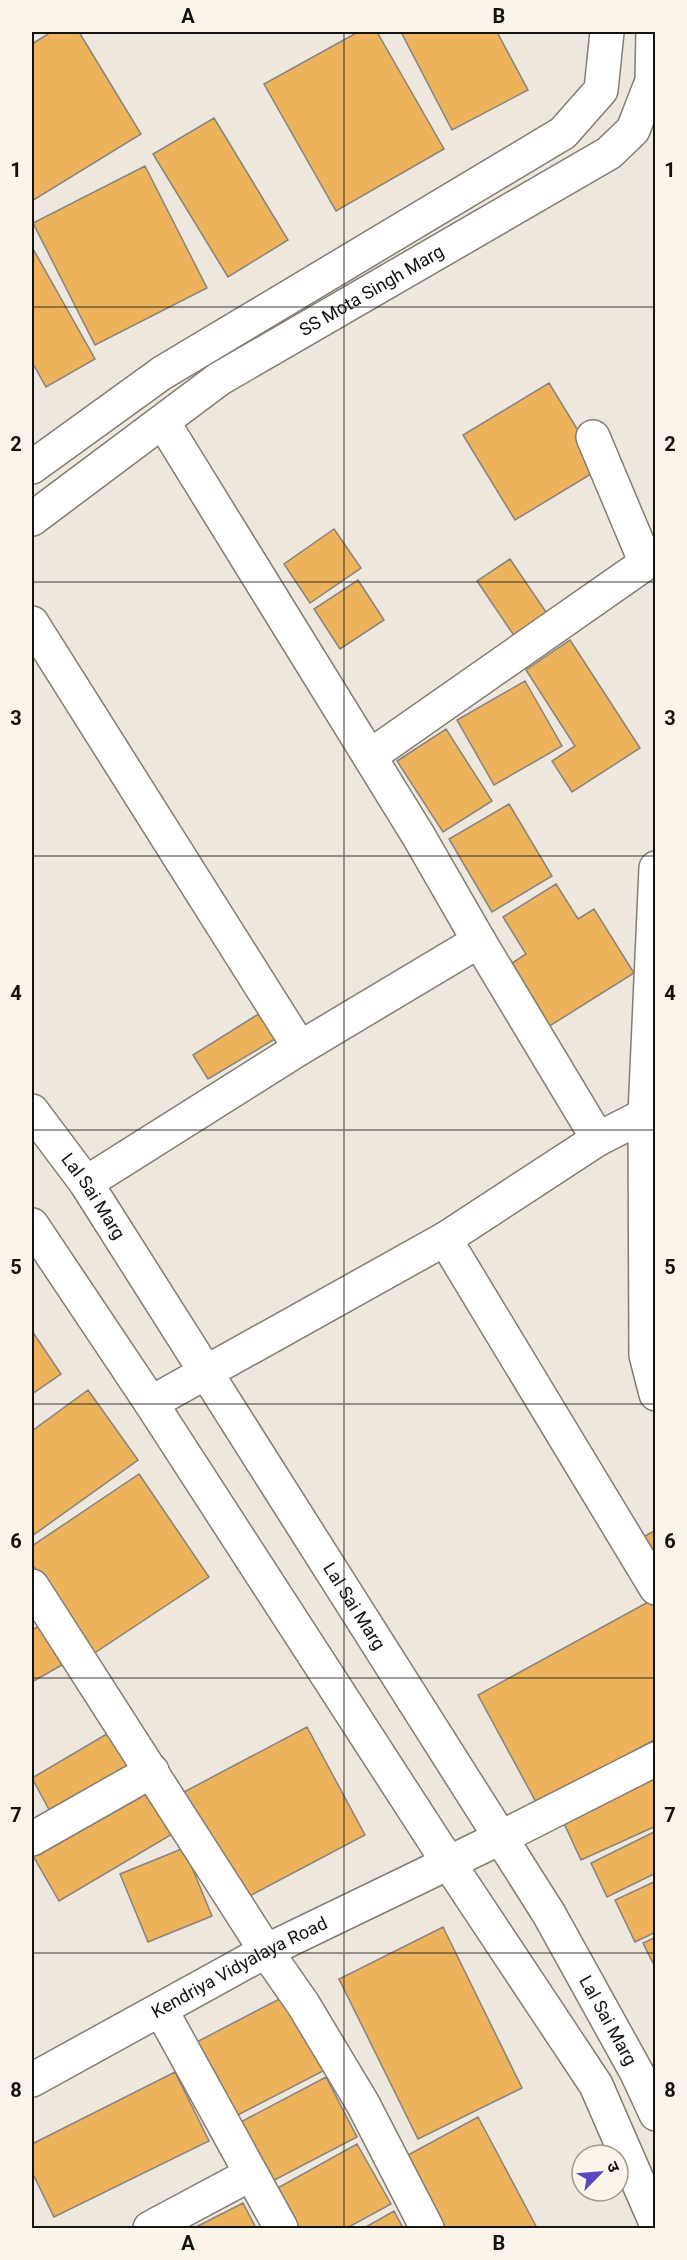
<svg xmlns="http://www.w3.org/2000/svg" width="687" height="2260" font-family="Roboto,'Noto Sans Devanagari',sans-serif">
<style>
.building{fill:#edb25c;stroke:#89827a;stroke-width:1.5}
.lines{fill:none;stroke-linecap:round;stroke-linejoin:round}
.minor-casing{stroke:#837c73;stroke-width:36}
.minor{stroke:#fff;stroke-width:33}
.grid{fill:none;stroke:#14120f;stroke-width:1.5;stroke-opacity:0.55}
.labels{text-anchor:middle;stroke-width:5;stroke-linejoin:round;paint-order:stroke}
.street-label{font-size:18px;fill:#14120f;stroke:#fbf4ea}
.neatline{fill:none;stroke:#14120f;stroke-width:2}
.grid-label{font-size:20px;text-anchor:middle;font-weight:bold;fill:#14120f}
</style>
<rect width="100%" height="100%" fill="#eee7dd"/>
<path class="building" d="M 51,32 L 79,32 L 141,134 L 32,201 L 32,44 Z
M 358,32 L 377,32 L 444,149 L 336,211 L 264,84 Z
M 401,32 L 497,32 L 528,90 L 452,130 Z
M 214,118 L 288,240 L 228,277 L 153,154 Z
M 145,166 L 207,288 L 95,345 L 33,223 Z
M 32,247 L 95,359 L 46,387 L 32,362 Z
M 549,383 L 601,468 L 515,520 L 463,435 Z
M 334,529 L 361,568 L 310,603 L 284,564 Z
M 510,559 L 548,615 L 515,637 L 477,581 Z
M 358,580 L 384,620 L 340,649 L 314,609 Z
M 570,640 L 640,748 L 572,792 L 552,761 L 575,746 L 526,670 Z
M 525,681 L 562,746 L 494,785 L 457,720 Z
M 446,729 L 492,801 L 443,832 L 397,761 Z
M 509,804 L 552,876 L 492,912 L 449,839 Z
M 556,884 L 578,919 L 594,909 L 634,973 L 548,1027 L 509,965 L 526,954 L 503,917 Z
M 260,1013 L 275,1039 L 208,1079 L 193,1055 Z
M 32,1331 L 61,1374 L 32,1394 Z
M 88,1390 L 138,1460 L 32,1536 L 32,1431 Z
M 139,1474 L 209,1577 L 93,1654 L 32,1564 L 32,1546 Z
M 656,1530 L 656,1560 L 643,1537 Z
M 650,1601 L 656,1610 L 656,1739 L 537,1804 L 478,1695 Z
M 39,1626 L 62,1665 L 32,1682 L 32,1630 Z
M 307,1727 L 365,1835 L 242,1900 L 184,1792 Z
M 110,1732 L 132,1771 L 53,1817 L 32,1778 Z
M 655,1777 L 656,1826 L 581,1860 L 562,1819 Z
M 144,1782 L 174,1833 L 59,1901 L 32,1854 Z
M 656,1831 L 656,1873 L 607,1897 L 591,1863 Z
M 184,1848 L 212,1916 L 148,1942 L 120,1874 Z
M 656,1881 L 656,1932 L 635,1942 L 615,1900 Z
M 443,1927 L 522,2088 L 418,2139 L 339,1979 Z
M 656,1937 L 656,1969 L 643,1943 Z
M 289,1994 L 327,2069 L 228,2120 L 189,2046 Z
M 175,2072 L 209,2141 L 54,2217 L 32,2172 L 32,2144 Z
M 326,2077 L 357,2137 L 265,2185 L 235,2125 Z
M 478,2117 L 537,2228 L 431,2228 L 395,2162 Z
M 357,2144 L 391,2204 L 347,2228 L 295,2228 L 274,2190 Z
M 243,2203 L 256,2228 L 194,2228 Z
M 394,2211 L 403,2228 L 364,2228 Z"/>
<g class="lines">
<defs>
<g id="minor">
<path d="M 163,422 L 418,835 L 479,941 L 598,1139"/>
<path d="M 32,467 L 162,373 L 563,133 L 601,90 L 607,32"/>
<path id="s1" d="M 32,519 L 219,379 L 609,153 L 633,130 L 652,81 L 653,32"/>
<path d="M 32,623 L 300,1048"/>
<path d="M 370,756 L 646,563 L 593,437"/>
<path d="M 656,868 L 645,1115 L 646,1355 L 656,1394"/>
<path id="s2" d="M 32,1111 L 86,1183 L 549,1914 L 637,2073 L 656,2114"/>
<path d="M 86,1183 L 300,1048 L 479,941"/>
<path d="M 32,1225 L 151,1403 L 448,1862 L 596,2085 L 656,2223"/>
<path d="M 445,1239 L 656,1588"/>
<path d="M 151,1403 L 445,1239 L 598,1139 L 645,1115"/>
<path d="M 32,1586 L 266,1951 L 303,2004 L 363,2104 L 427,2228"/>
<path d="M 32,1839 L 152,1771"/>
<path d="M 161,2010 L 281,2228"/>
<path id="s3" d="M 32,2080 L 266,1951 L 500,1838 L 656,1759"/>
<path d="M 150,2228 L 251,2174"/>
</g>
</defs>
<use href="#minor" class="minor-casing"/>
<use href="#minor" class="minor"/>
</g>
<path class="grid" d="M 344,32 L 344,2228M 32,307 L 656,307M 32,582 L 656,582M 32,856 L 656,856M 32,1130 L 656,1130M 32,1404 L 656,1404M 32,1678 L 656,1678M 32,1953 L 656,1953"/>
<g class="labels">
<g class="street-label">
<text dy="6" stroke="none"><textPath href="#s1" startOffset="410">SS Mota Singh Marg</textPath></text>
<text dy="6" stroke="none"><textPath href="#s2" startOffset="105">Lal Sai Marg</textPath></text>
<text dy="6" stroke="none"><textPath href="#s2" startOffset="591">Lal Sai Marg</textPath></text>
<text dy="6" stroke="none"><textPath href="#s3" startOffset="236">Kendriya Vidyalaya Road</textPath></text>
<text dy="6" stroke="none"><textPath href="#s2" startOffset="1077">Lal Sai Marg</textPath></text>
</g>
</g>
<rect width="687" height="2260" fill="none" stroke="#fbf4ea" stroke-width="66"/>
<g transform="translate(600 2173) rotate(65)"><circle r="28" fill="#fbf4ea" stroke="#9f9a92" stroke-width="1.5"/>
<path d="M0-4.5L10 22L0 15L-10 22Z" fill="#5a47bf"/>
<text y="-9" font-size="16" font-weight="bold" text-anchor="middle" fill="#14120f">उ</text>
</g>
<rect x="33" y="33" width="621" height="2194" class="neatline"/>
<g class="grid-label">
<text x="188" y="23">A</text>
<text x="499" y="23">B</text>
<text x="16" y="177">1</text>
<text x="670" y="177">1</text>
<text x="16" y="451">2</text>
<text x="670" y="451">2</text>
<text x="16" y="725">3</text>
<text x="670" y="725">3</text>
<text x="16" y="1000">4</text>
<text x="670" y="1000">4</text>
<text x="16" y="1274">5</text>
<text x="670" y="1274">5</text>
<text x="16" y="1548">6</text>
<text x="670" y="1548">6</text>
<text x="16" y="1822">7</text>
<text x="670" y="1822">7</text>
<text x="16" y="2097">8</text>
<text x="670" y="2097">8</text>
<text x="188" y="2250">A</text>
<text x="499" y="2250">B</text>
</g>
</svg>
